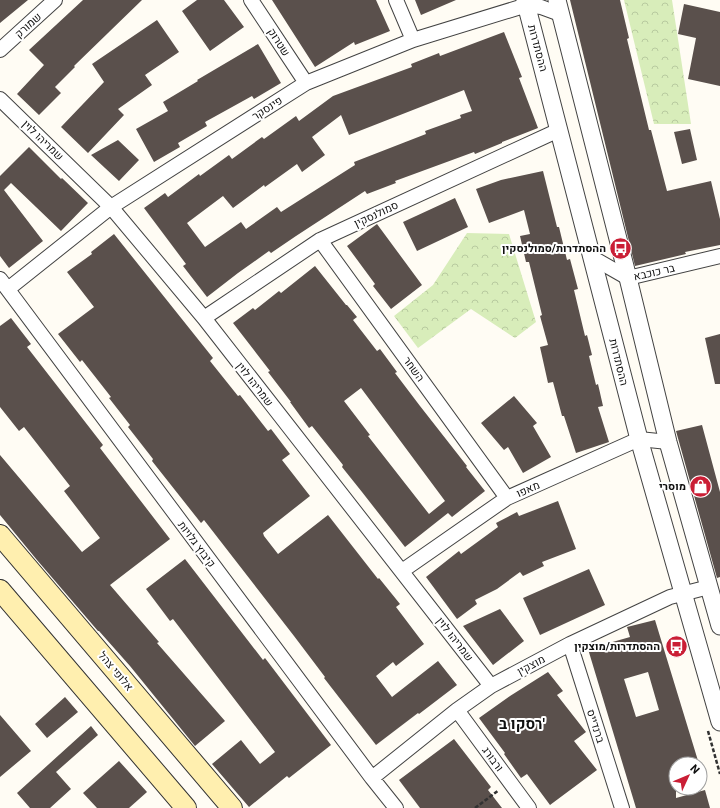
<svg xmlns="http://www.w3.org/2000/svg" width="720" height="808" font-family="Georgia,Heebo,serif">
<style>
.park{fill:url(#park-crowns)}
.building{fill:#5a504c;fill-rule:evenodd}
.lines{fill:none;stroke-linecap:round;stroke-linejoin:round}
.minor-casing{stroke:#434343;stroke-width:16}
.tertiary-casing{stroke:#434343;stroke-width:19}
.secondary-casing{stroke:#323232;stroke-width:22}
.path{stroke:#323232;stroke-width:2.5;stroke-dasharray:4 2;stroke-linecap:butt}
.minor{stroke:#fff;stroke-width:14}
.tertiary{stroke:#fff;stroke-width:17}
.secondary{stroke:#ffefaf;stroke-width:20}
.labels{text-anchor:middle;stroke-width:4;stroke-linejoin:round;paint-order:stroke}
.street-label{font-size:11px;fill:#101010;stroke:#fff}
.poi-label{font-size:11px;font-weight:bold;fill:#101010;stroke:#fff;text-anchor:end}
.district-label{font-size:15px;font-weight:bold;fill:#101010;stroke:#fff}
</style>
<defs>
<pattern id="park-crowns" width="20" height="18" patternUnits="userSpaceOnUse"><rect width="20" height="18" fill="#d8edba"/><path d="M2 6a3 3 0 1 1 6 0M12 15a3 3 0 1 1 6 0" fill="none" stroke="#b8ca9f"/></pattern>
</defs>
<rect width="100%" height="100%" fill="#fffcf4"/>
<path class="park" d="M 624,0 L 672,0 L 691,124 L 654,124 Z
M 467,233 L 509,234 L 536,322 L 515,338 L 471,309 L 418,348 L 394,316 L 433,285 Z"/>
<path class="building" d="M 0,0 L 28,0 L 0,23 Z
M 83,0 L 142,0 L 74,66 L 75,67 L 55,87 L 61,93 L 39,115 L 17,94 L 44,65 L 29,50 Z
M 197,0 L 224,0 L 244,27 L 210,51 L 182,11 Z
M 272,0 L 376,0 L 390,31 L 355,45 L 354,42 L 315,67 Z
M 415,0 L 456,0 L 421,15 Z
M 570,0 L 620,0 L 629,38 L 627,39 L 649,130 L 651,130 L 667,191 L 711,181 L 720,219 L 720,245 L 685,252 L 686,254 L 635,266 Z
M 684,4 L 720,12 L 720,86 L 688,79 L 696,38 L 678,34 Z
M 157,20 L 179,52 L 145,75 L 152,85 L 118,109 L 124,115 L 88,153 L 61,127 L 104,82 L 92,64 Z
M 504,32 L 522,77 L 519,78 L 538,128 L 502,142 L 502,143 L 475,154 L 474,152 L 395,181 L 396,183 L 367,194 L 365,191 L 296,236 L 271,253 L 269,251 L 238,273 L 207,297 L 183,266 L 186,264 L 144,208 L 165,193 L 168,197 L 199,174 L 200,176 L 229,155 L 232,159 L 262,137 L 264,139 L 296,116 L 299,121 L 333,96 L 412,67 L 411,64 L 439,53 L 440,56 ZM 464,90 L 472,111 L 460,115 L 461,118 L 425,131 L 426,134 L 354,162 L 355,165 L 281,212 L 277,207 L 246,229 L 241,222 L 205,247 L 187,223 L 223,196 L 233,208 L 264,185 L 265,187 L 297,164 L 302,172 L 325,155 L 312,137 L 341,115 L 349,135 Z
M 258,44 L 281,83 L 254,99 L 252,96 L 205,122 L 207,126 L 178,143 L 180,147 L 154,162 L 136,129 L 168,111 L 163,102 L 198,81 L 197,80 Z
M 690,129 L 697,160 L 682,164 L 674,132 Z
M 118,140 L 139,160 L 119,181 L 91,155 Z
M 29,147 L 61,179 L 62,178 L 88,203 L 61,231 L 11,183 L 4,190 L 43,241 L 9,268 L 0,256 L 0,176 Z
M 543,171 L 557,227 L 559,227 L 567,260 L 570,259 L 578,289 L 574,290 L 585,336 L 587,335 L 592,355 L 589,356 L 596,385 L 598,384 L 603,406 L 598,407 L 609,442 L 576,453 L 564,416 L 562,416 L 553,382 L 548,383 L 540,347 L 548,345 L 540,316 L 542,315 L 529,262 L 526,262 L 520,236 L 530,234 L 524,210 L 489,223 L 476,189 L 501,180 Z
M 455,198 L 468,227 L 417,251 L 403,222 Z
M 377,224 L 422,285 L 391,309 L 373,286 L 375,284 L 347,246 Z
M 114,234 L 213,358 L 210,361 L 238,396 L 240,395 L 268,431 L 271,429 L 290,454 L 282,460 L 310,496 L 263,533 L 264,536 L 278,554 L 328,515 L 378,579 L 379,578 L 400,604 L 396,607 L 424,644 L 396,666 L 393,662 L 376,676 L 392,697 L 438,661 L 457,685 L 419,714 L 418,713 L 376,745 L 324,678 L 325,677 L 294,636 L 204,520 L 201,523 L 152,461 L 153,459 L 128,427 L 130,425 L 109,398 L 111,397 L 82,360 L 80,362 L 58,334 L 94,307 L 67,272 L 92,254 L 91,252 Z
M 315,266 L 346,305 L 347,305 L 357,317 L 353,320 L 377,351 L 380,349 L 397,372 L 395,373 L 420,406 L 467,466 L 466,467 L 485,491 L 452,517 L 448,513 L 405,547 L 362,492 L 342,467 L 343,465 L 312,426 L 309,428 L 290,402 L 291,402 L 268,372 L 270,371 L 233,323 L 253,308 L 255,310 L 279,291 L 281,293 ZM 361,388 L 445,501 L 429,514 L 368,436 L 370,435 L 344,401 Z
M 11,318 L 31,344 L 27,347 L 103,445 L 100,448 L 170,539 L 110,585 L 159,642 L 157,643 L 225,721 L 195,746 L 130,666 L 99,631 L 98,631 L 37,560 L 0,515 L 0,455 L 82,552 L 100,538 L 64,491 L 70,486 L 24,427 L 19,431 L 0,407 L 0,326 Z
M 720,334 L 720,384 L 715,384 L 705,338 Z
M 514,396 L 537,423 L 533,426 L 551,457 L 523,473 L 508,447 L 504,450 L 481,423 Z
M 702,425 L 720,492 L 720,577 L 717,578 L 676,431 Z
M 558,501 L 576,549 L 542,562 L 544,566 L 523,576 L 520,572 L 497,589 L 475,600 L 477,604 L 457,619 L 426,577 L 459,551 L 461,554 L 498,527 L 496,523 L 517,512 L 519,516 Z
M 185,559 L 263,660 L 265,658 L 331,745 L 289,778 L 287,776 L 249,807 L 212,764 L 241,740 L 260,764 L 275,752 L 173,619 L 170,621 L 146,589 Z
M 589,569 L 605,605 L 540,635 L 523,598 Z
M 500,609 L 524,641 L 493,665 L 463,626 Z
M 655,620 L 699,764 L 676,764 L 676,798 L 705,790 L 710,808 L 636,808 L 588,649 L 630,637 L 627,627 ZM 648,672 L 659,710 L 636,717 L 624,679 Z
M 548,672 L 563,691 L 557,695 L 586,732 L 574,741 L 597,770 L 550,805 L 527,774 L 521,778 L 504,754 L 505,753 L 479,718 L 510,696 Z
M 65,697 L 78,712 L 47,738 L 35,724 Z
M 0,715 L 31,751 L 0,777 Z
M 91,726 L 98,735 L 56,772 L 71,789 L 50,808 L 30,808 L 17,793 Z
M 454,739 L 491,787 L 488,790 L 502,808 L 420,808 L 399,780 Z
M 119,761 L 147,792 L 129,808 L 97,808 L 83,793 Z"/>
<g class="lines">
<defs>
<path id="minor" d="M 251,0 L 306,83
M 396,0 L 413,40
M 0,50 L 55,0
M 0,99 L 111,207 L 204,318 L 491,686
M 320,240 L 507,498
M 593,258 L 628,278 L 720,256
M 0,279 L 372,778 L 396,808
M 8,289 L 111,207 L 306,83 L 413,40 L 527,5 L 541,7 L 560,14
M 204,318 L 320,240 L 559,130
M 402,571 L 507,498 L 639,439 L 668,442
M 570,644 L 622,808
M 457,710 L 529,808
M 372,778 L 457,710 L 491,686 L 570,644 L 670,597 L 709,587"/>
<path id="tertiary" d="M 525,0 L 639,439 L 720,722
M 557,0 L 628,278 L 668,442 L 720,626"/>
<path id="secondary" d="M 0,535 L 232,808
M 0,590 L 186,808"/>
</defs>
<use href="#minor" class="minor-casing"/>
<use href="#tertiary" class="tertiary-casing"/>
<use href="#secondary" class="secondary-casing"/>
<path class="path" d="M 708,731 L 720,774
M 475,808 L 499,790"/>
<use href="#minor" class="minor"/>
<use href="#tertiary" class="tertiary"/>
<use href="#secondary" class="secondary"/>
</g>
<defs>
<symbol id="bus-disc" viewBox="-11 -11 22 22"><circle r="9.5" fill="#ca1e35" stroke="#fff"/><path d="M-5-6H5V4H4V6H2V4H-2V6H-4V4H-5ZM-3.5-4V0h7V-4ZM-3.5 1.2v1.5H-2V1.2ZM2 1.2v1.5H3.5V1.2Z" fill="#fff"/></symbol>
<symbol id="shop-disc" viewBox="-11 -11 22 22"><circle r="9.5" fill="#ca1e35" stroke="#fff"/><path d="M-5-2.5h2.3a2.7 3.5 0 0 1 5.4 0H5L5.5 6h-11ZM-1.5-2.5h3a1.5 2.3 0 0 0-3 0Z" fill="#fff"/></symbol>
</defs>
<g fill-rule="evenodd">
<use href="#bus-disc" x="608" y="236" width="25" height="25"/>
<use href="#shop-disc" x="688" y="474" width="25" height="25"/>
<use href="#bus-disc" x="664" y="634" width="25" height="25"/>
</g>
<g class="labels">
<g class="street-label">
<text transform="translate(28 25) rotate(-42)" y="4">שמורק</text>
<text transform="translate(279 42) rotate(57)" y="4">שטרוק</text>
<text transform="translate(538 48) rotate(75)" y="4">ההסתדרות</text>
<text transform="translate(267 108) rotate(-33)" y="4">פינסקר</text>
<text transform="translate(43 140) rotate(44)" y="4">שמריהו לוין</text>
<text transform="translate(376 214) rotate(-25)" y="4">סמולנסקין</text>
<text transform="translate(654 272) rotate(-13)" y="4">בר כוכבא</text>
<text transform="translate(619 362) rotate(76)" y="4">ההסתדרות</text>
<text transform="translate(414 369) rotate(54)" y="4">השחר</text>
<text transform="translate(255 384) rotate(52)" y="4">שמריהו לוין</text>
<text transform="translate(528 489) rotate(-24)" y="4">מאפו</text>
<text transform="translate(197 544) rotate(53)" y="4">קיבוץ גלויות</text>
<text transform="translate(455 639) rotate(52)" y="4">שמריהו לוין</text>
<text transform="translate(531 665) rotate(-28)" y="4">מוצקין</text>
<text transform="translate(116 671) rotate(50)" y="4">אלופי צהל</text>
<text transform="translate(596 726) rotate(72)" y="4">ברנדייס</text>
<text transform="translate(493 759) rotate(54)" y="4">ורבורג</text>
</g>
<g class="poi-label">
<text x="606" y="252">ההסתדרות/סמולנסקין</text>
<text x="686" y="490">מוסרי</text>
<text x="660" y="650">ההסתדרות/מוצקין</text>
</g>
<g class="district-label">
<text x="522" y="729">רסקו ב'</text>
</g>
</g>
<g transform="translate(688 776) rotate(46)"><circle r="19" fill="#ffffff" stroke="#9f9f9f"/>
<path d="M0-3L7 15L0 10L-7 15Z" fill="#ca1e35"/>
<text y="-6" font-size="11" font-weight="bold" text-anchor="middle" fill="#101010">N</text>
</g>
</svg>
